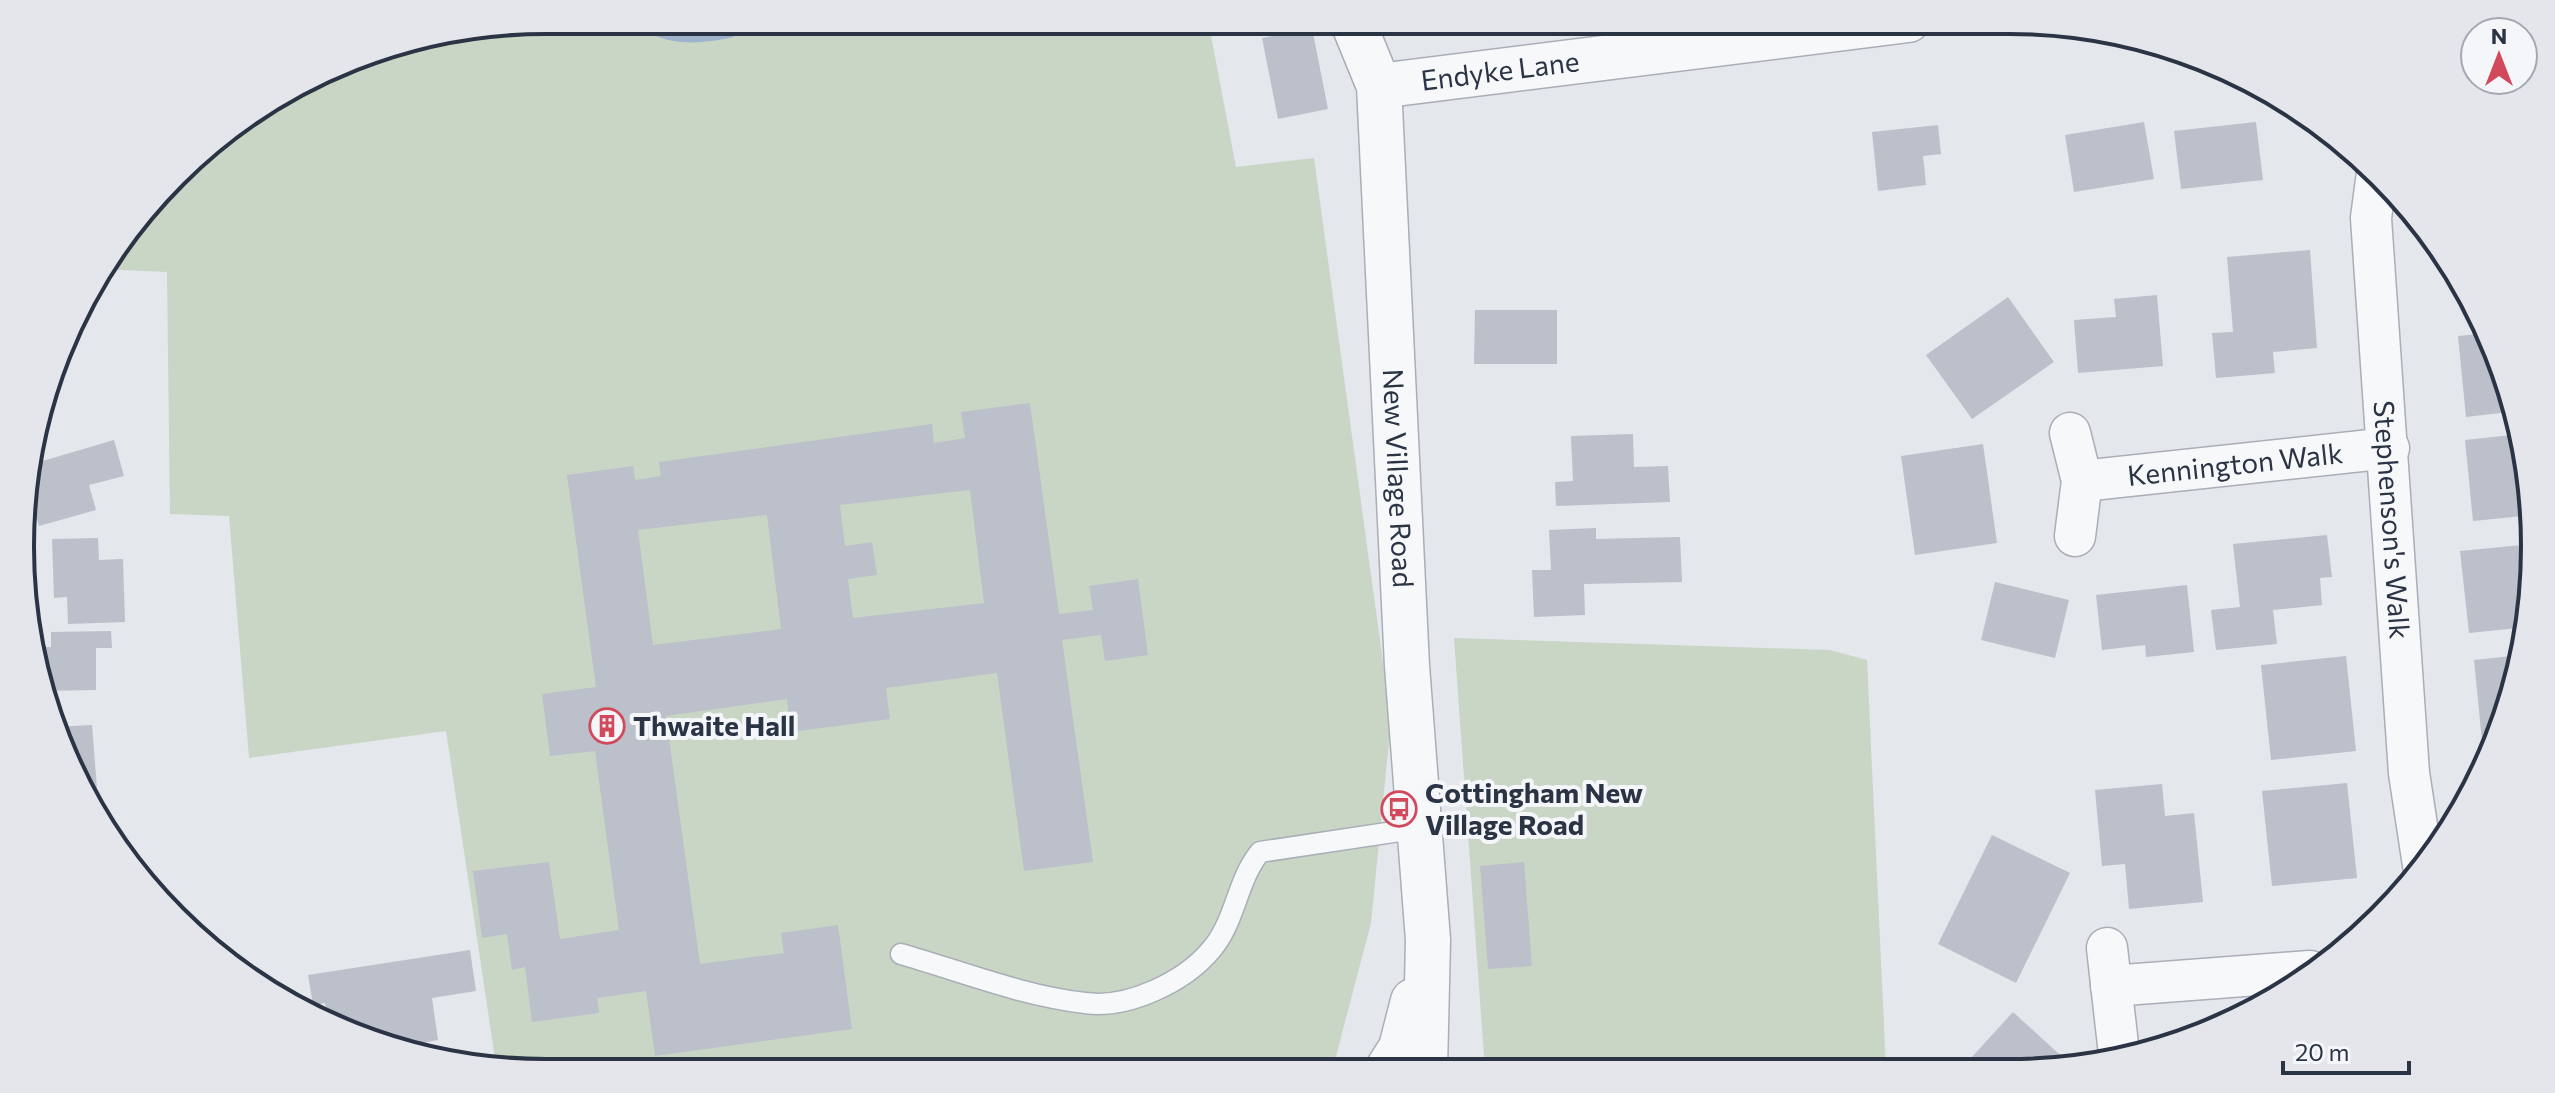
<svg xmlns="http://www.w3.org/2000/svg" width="2555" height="1093" font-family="Commissioner,sans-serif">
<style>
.green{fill:#c9d6c5}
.water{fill:#9fb4cc}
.building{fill:#bbc0ca;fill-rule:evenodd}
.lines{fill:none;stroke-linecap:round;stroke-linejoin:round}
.service-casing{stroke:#a9aeb7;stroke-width:23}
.minor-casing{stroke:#a9aeb7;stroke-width:43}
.tertiary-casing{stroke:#a9aeb7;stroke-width:47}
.service{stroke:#f7f8fa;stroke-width:20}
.minor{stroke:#f7f8fa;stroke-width:40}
.tertiary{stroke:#f7f8fa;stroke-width:44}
.labels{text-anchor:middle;stroke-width:8;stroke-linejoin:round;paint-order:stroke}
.street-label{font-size:28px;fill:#2b3445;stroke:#f4f6f9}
.poi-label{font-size:28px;font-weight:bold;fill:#2b3445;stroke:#f4f6f9;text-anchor:start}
.rim{fill:none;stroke:#2b3445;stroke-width:4}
</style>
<rect width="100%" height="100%" fill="#e4e7ec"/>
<path class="green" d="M 547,20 L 625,20 L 650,36 L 734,37 L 734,29 L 747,26 L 747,31 L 767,20 L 1208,20 L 1236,167 L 1314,158 L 1391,721 L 1371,923 L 1335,1060 L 1326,1071 L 547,1073 L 496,1065 L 446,731 L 249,758 L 229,516 L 170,514 L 167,272 L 102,269 L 200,150 L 284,90 L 377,48 Z
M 1454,638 L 1830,650 L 1867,660 L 1886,1069 L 1485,1070 Z"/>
<path class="water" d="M 625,20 L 768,20 L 747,32 L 746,27 L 734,29 L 734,37 C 689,46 665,46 625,20 Z"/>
<path class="building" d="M 1312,28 L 1328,109 L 1278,119 L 1262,38 Z
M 2144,122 L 2154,179 L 2074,192 L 2065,135 Z
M 2256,122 L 2263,180 L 2181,189 L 2174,131 Z
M 1938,125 L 1941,154 L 1923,156 L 1926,185 L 1878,191 L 1872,132 Z
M 2310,250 L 2317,348 L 2273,352 L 2275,373 L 2216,378 L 2212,333 L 2233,332 L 2227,257 Z
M 2462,284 L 2471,298 L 2475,305 L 2465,306 Z
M 2157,295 L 2163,366 L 2078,373 L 2074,320 L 2116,317 L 2114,299 Z
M 2008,297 L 2054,362 L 1972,419 L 1926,355 Z
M 1475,310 L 1557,310 L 1557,364 L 1474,364 Z
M 2488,333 L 2517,411 L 2466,417 L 2458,336 Z
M 1030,403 L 1059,614 L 1093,610 L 1089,586 L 1138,579 L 1148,655 L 1105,661 L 1101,635 L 1062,640 L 1093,862 L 1024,871 L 997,673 L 886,688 L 890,719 L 791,732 L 787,699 L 666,716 L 700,964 L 784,953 L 781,933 L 838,925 L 852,1029 L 655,1056 L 646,991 L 597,998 L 599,1013 L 532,1022 L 525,967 L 512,970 L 507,934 L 482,938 L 473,871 L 549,862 L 560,939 L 619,930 L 595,751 L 550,756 L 542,694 L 596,687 L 567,475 L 633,466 L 635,480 L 661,476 L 659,462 L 932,424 L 934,443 L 965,438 L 961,412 ZM 970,490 L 984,603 L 853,618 L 848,579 L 877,575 L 872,542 L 845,546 L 840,505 ZM 767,515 L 781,629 L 653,645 L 638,530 Z
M 1633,434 L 1634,467 L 1668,466 L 1670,502 L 1556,506 L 1555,482 L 1573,481 L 1571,436 Z
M 2521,434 L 2534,515 L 2473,521 L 2465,440 Z
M 114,440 L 124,476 L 89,485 L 96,510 L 39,526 L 29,490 L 29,465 Z
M 1983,444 L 1997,543 L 1915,555 L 1901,456 Z
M 1596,528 L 1596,539 L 1680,537 L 1682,582 L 1584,584 L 1585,615 L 1534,617 L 1532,570 L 1551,570 L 1549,530 Z
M 2327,535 L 2332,577 L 2320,578 L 2322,605 L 2273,610 L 2277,644 L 2216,650 L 2211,610 L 2240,607 L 2233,544 Z
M 98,538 L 99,560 L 123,559 L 125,622 L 68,624 L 67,597 L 54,598 L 52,539 Z
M 2522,545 L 2530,617 L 2528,627 L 2469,633 L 2460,551 Z
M 1995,582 L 2069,600 L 2055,658 L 1981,640 Z
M 2187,585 L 2194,652 L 2146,657 L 2145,645 L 2102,650 L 2096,595 Z
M 111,631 L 112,648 L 96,648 L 96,690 L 42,691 L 37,647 L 51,647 L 51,632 Z
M 2521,655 L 2507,716 L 2495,740 L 2482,741 L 2474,660 Z
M 2346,656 L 2356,751 L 2271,760 L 2261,665 Z
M 92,725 L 98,801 L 87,802 L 53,727 Z
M 2347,783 L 2357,878 L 2272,886 L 2262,791 Z
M 2162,784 L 2165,816 L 2194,813 L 2203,902 L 2129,909 L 2125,864 L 2102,866 L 2095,790 Z
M 1992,835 L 2070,873 L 2016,983 L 1938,944 Z
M 1524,862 L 1532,966 L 1488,969 L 1480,866 Z
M 470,950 L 476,991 L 432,998 L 438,1040 L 393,1048 L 377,1045 L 329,1023 L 325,1003 L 313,1005 L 308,975 Z
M 2013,1012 L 2058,1053 L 2075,1068 L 1961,1069 Z"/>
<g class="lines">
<defs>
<path id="service" d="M 901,954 C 960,971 1023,996 1085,1003 C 1128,1009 1184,982 1211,950 C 1235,923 1237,880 1260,852 L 1420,828"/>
<g id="minor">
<path id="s1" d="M 2377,173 L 2371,218 L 2409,773 L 2423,865"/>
<path d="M 2070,433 L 2082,481 L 2075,536"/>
<path id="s2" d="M 2082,481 L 2389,448"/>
<path d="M 2107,948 L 2118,1045"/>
<path d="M 2111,986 L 2310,971"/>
</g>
<g id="tertiary">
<path id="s3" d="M 1352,20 L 1379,86 L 1407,666 L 1428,940 L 1425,1070"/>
<path id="s4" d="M 1379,86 L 1908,20"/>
<path d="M 1387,1070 L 1401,1048 L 1413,1001"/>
</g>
</defs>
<use href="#service" class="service-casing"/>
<use href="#minor" class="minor-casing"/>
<use href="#tertiary" class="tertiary-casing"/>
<use href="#service" class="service"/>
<use href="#minor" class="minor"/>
<use href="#tertiary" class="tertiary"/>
</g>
<defs>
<symbol id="building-ring" viewBox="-11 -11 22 22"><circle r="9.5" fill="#f4f6f9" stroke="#d1495b" stroke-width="1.5"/><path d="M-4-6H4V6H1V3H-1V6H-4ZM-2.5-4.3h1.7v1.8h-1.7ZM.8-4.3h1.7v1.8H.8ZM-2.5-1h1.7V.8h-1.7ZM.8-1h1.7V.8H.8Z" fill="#d1495b"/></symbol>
<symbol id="bus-ring" viewBox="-11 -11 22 22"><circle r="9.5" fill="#f4f6f9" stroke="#d1495b" stroke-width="1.5"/><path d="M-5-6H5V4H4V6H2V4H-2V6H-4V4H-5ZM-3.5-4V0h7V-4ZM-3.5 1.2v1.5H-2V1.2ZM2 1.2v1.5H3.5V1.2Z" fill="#d1495b"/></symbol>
</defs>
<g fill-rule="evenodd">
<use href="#building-ring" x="587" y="706" width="40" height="40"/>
<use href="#bus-ring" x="1379" y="789" width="40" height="40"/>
</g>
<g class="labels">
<g class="street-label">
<text dy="10" stroke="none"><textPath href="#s4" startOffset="122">Endyke Lane</textPath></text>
<text dy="10" stroke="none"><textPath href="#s2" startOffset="154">Kennington Walk</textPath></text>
<text dy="10" stroke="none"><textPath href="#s3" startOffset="464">New Village Road</textPath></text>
<text dy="10" stroke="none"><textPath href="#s1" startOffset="348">Stephenson's Walk</textPath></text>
</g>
<g class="poi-label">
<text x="633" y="736">Thwaite Hall</text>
<text x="1425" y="803">Cottingham New<tspan x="1425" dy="32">Village Road</tspan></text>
</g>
</g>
<path d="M0 0H2555V1093H0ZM546 34H2009A512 512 0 0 1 2521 546V547A512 512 0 0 1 2009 1059H546A512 512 0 0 1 34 547V546A512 512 0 0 1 546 34Z" fill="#e4e6eb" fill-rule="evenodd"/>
<path class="rim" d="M546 34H2009A512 512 0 0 1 2521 546V547A512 512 0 0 1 2009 1059H546A512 512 0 0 1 34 547V546A512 512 0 0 1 546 34Z"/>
<g transform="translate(2499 56)"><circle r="38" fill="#f4f6f9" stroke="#a4a8b1" stroke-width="2"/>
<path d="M0-6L14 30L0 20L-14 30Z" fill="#d1495b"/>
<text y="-12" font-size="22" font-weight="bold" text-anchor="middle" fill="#2b3445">N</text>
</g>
<path d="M2283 1061v12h126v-12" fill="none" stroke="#2b3445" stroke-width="4"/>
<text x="2295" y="1061" font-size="24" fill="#2b3445" stroke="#f4f6f9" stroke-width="6" paint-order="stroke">20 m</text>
</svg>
